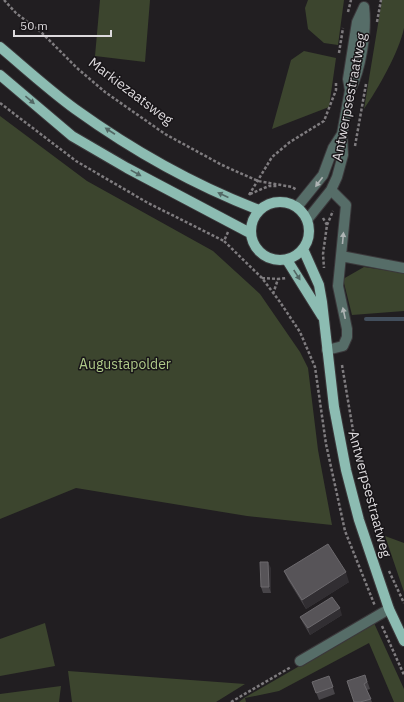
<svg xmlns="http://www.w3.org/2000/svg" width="404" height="702" font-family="'IBM Plex Sans',sans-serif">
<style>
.green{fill:#3c452e}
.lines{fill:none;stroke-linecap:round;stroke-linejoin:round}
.stream{stroke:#424e5c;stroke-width:4}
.minor-casing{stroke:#3b383b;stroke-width:12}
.major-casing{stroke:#3b383b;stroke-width:12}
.path{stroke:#7f7c7f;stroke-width:2.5;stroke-dasharray:3 2;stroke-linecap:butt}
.minor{stroke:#566d68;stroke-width:10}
.major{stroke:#8cbcb2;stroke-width:10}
.wall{fill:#474448}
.shaded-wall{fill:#312e32}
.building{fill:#575458;stroke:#6c696d}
.oneway{fill:#526865}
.oneway2{fill:#aeb4b4}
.labels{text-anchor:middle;stroke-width:3;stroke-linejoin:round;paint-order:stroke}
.street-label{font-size:14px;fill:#dddadd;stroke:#181518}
.park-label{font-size:14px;fill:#afca89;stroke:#181518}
</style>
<rect width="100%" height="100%" fill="#211e21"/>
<path class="green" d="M 100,0 L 150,0 L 145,62 L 95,56 Z
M 308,0 L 344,0 L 338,45 L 324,43 L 308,29 L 305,8 Z
M 382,0 L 404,0 C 404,9 404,19 404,28 C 399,52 378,89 364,109 Z
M 304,51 L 336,58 L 329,107 L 272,129 L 291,60 Z
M 0,116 L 87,181 L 213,251 L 260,294 L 300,352 L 308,368 L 318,450 L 332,525 L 247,516 L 76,488 L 0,519 Z
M 364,267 L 404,273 L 404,311 L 352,315 L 343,279 Z
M 385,536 L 404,543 L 404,592 Z
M 45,623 L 55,666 L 0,676 L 0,639 Z
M 374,623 L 404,689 L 404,702 L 394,702 L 369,643 L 279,691 L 245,698 L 246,702 L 239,702 L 244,698 Z
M 68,671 L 245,684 L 216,702 L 72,702 Z
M 61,686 L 59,702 L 0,702 L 0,694 Z"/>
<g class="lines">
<path class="stream" d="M 366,319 L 404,319"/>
<defs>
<path id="minor" d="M 350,90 C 361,70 367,30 364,7
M 297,207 L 323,175 L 333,148 L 342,134
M 307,220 L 331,190 L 337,177 L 343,155 L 342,134 L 350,90 L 348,79 L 357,22 L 364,7
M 341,256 L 404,268
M 327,350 L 343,346 L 347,337 L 347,329 L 338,286 L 346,205 L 331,190
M 300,661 L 389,609"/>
<path id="major" d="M 0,47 C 25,68 49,90 75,109 C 132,150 194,185 259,210
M 0,75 L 72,136 L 127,168 L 250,233
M251 231a29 29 0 1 1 58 0a29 29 0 1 1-58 0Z
M 303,249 L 319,285 L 322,302 L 334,407 L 346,470 L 359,520 L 389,609 L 404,641
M 287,260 L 322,316"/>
</defs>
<use href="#minor" class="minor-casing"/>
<use href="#major" class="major-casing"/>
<path class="path" d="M 4,0 L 16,13 L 42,33 L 77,68 L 105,92 L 165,134 L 222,165 L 258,181 L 292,187 L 297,190
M 348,12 L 351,0
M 377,22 L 381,0
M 339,53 L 343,28
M 0,103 L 76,161 L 148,203 L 224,241
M 355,146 L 366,84
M 250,194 L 269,186 L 278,186
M 249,195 L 272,157 L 290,142 L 324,121 L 336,90 L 336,82
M 323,218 L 327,225 L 323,254 L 324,268
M 327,225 L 333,211
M 228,232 L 224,241 L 262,278 L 280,302 L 300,332 L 315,367 L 326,444 L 345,531 L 375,606
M 262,278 L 278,279
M 273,294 L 278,279 L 287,278
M 342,365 L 360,472
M 389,571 L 404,603
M 382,626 L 404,675
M 231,702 L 291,667"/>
<use href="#minor" class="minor"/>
<use href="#major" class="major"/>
</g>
<path class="wall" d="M 271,568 L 271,593 L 263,593 L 261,587 Z
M 284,571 L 349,582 L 306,609 L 288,580 Z
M 342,615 L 310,635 L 303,623 L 300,617 Z
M 365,675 L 370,689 L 367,690 L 372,702 L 354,702 Z
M 329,676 L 335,694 L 319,700 L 312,682 Z"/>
<path class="shaded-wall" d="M 268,562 L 271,568 L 271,593 L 269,587 Z
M 346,572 L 349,582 L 306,609 L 302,600 Z
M 340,608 L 342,615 L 310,635 L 308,628 Z"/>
<path class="building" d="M 328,544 L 346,572 L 302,600 L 284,571 Z
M 260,562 L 268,562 L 269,587 L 261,587 Z
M 332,597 L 340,608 L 308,628 L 300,617 Z
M 365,675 L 367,682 L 364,684 L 371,699 L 360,702 L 354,702 L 347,681 Z
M 329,676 L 333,687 L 316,693 L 312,682 Z"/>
<defs><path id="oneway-solid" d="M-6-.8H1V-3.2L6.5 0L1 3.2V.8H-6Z"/></defs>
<g class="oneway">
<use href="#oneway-solid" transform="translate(30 100) rotate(40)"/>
<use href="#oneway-solid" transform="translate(110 131) rotate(-147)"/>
<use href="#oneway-solid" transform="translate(136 173) rotate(29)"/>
<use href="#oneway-solid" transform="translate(223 195) rotate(-155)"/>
<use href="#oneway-solid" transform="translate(297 275) rotate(57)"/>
</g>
<g class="oneway2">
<use href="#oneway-solid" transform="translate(319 182) rotate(127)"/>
<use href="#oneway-solid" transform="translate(343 238) rotate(-85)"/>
<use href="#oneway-solid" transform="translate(344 313) rotate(-102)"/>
</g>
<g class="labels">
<g class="street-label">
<text transform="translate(131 91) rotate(37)" y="5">Markiezaatsweg</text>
<text transform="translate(349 97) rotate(-79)" y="5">Antwerpsestraatweg</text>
<text transform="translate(370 494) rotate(75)" y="5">Antwerpsestraatweg</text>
</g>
<g class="park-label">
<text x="125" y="369">Augustapolder</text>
</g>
</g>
<path d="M14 30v6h97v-6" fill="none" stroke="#dddadd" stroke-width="2"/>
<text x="20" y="30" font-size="12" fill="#dddadd" stroke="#181518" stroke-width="3" paint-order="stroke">50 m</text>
</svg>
